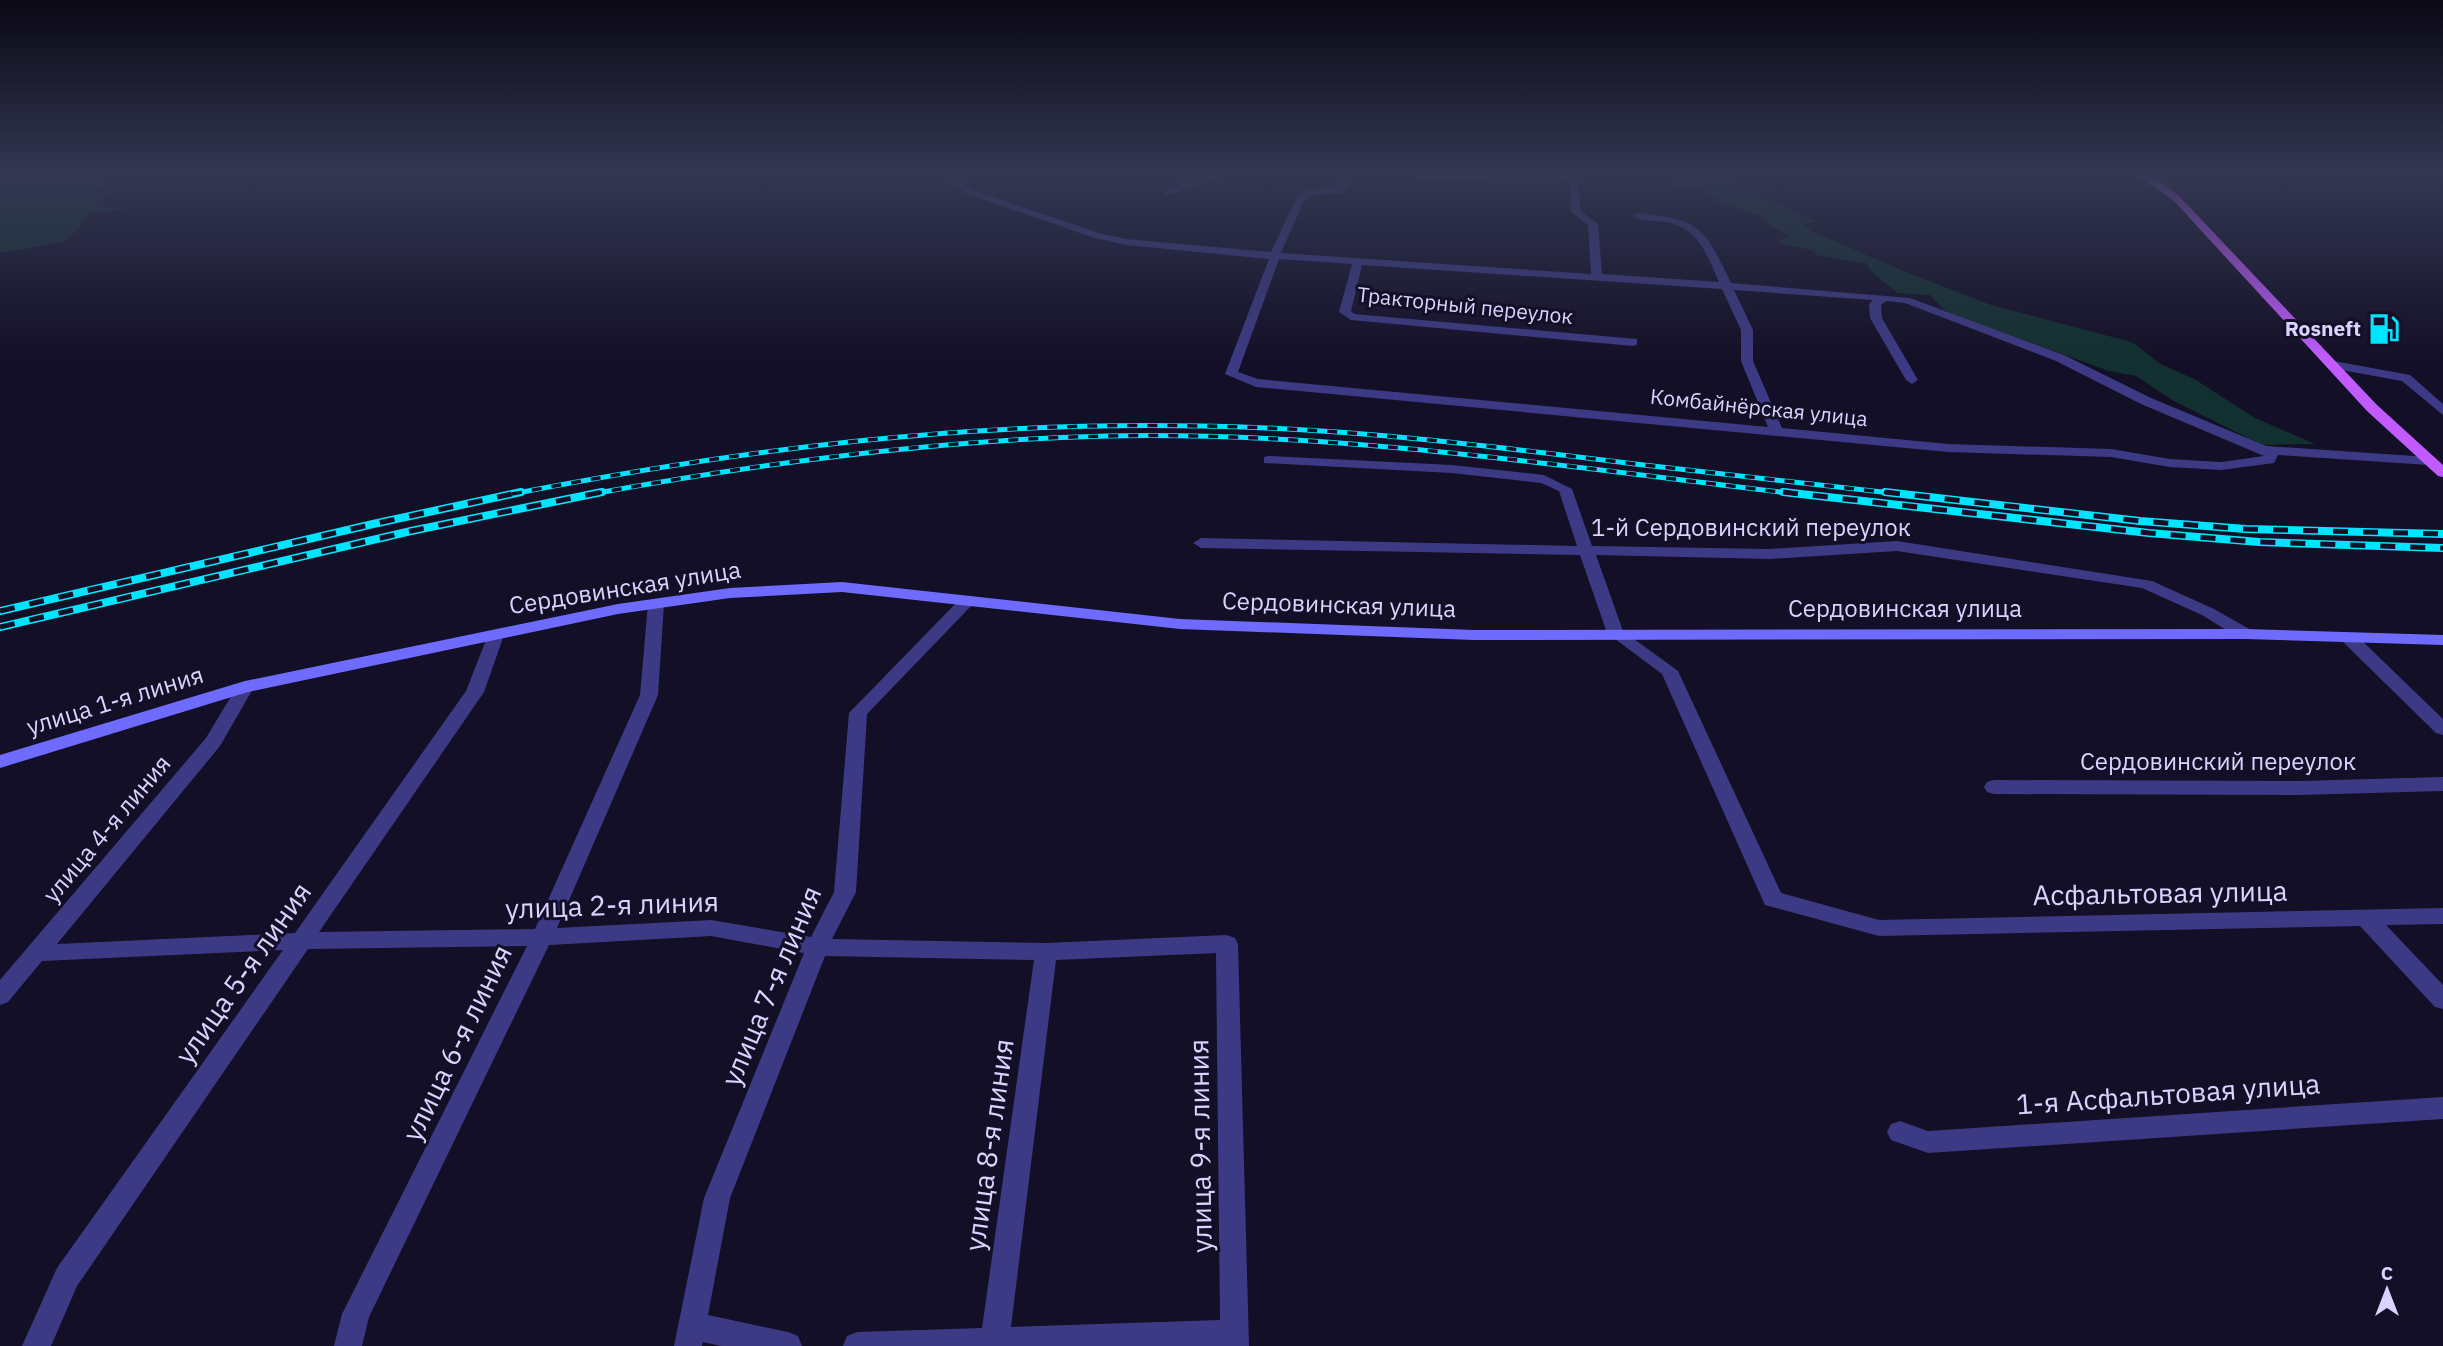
<svg xmlns="http://www.w3.org/2000/svg" width="2443" height="1346" font-family="'IBM Plex Sans',sans-serif">
<style>
.green{fill:#12302f}
.lines{fill:none;stroke-linecap:round;stroke-linejoin:round}
.street{fill:#3d3a85;fill-rule:evenodd}
.secondary{fill:#6f6bff;fill-rule:evenodd}
.primary{fill:#c25bff;fill-rule:evenodd}
.rail-far1-casing{stroke:#00e5ff;stroke-width:5}
.rail-casing{stroke:#00e5ff;stroke-width:8}
.rail-far1{stroke:#130f26;stroke-width:3.5;stroke-dasharray:10;stroke-linecap:butt}
.rail{stroke:#130f26;stroke-width:5;stroke-dasharray:15;stroke-linecap:butt}
.labels{text-anchor:middle;stroke-width:6;stroke-linejoin:round;paint-order:stroke}
.far-street-label{font-size:21px;fill:#d9d4ff;stroke:#130f26}
.far-poi-label{font-size:21px;font-weight:bold;fill:#d9d4ff;stroke:#130f26;text-anchor:end}
.street-label{font-size:24px;fill:#d9d4ff;stroke:#130f26}
.near-street-label{font-size:28px;fill:#d9d4ff;stroke:#130f26}
</style>
<rect width="100%" height="100%" fill="#130f26"/>
<path class="green" d="M 50,174 C 56,177 115,174 127,174 L 101,177 L 110,181 L 95,191 L 115,194 L 99,201 L 106,202 L 103,208 L 132,208 L 88,213 L 77,230 L 63,242 L 0,253 L 0,184 L 23,175 Z
M 1662,174 L 1720,174 L 1817,222 L 1803,224 L 1811,231 L 1906,272 L 1991,305 L 2124,340 L 2135,344 L 2159,363 L 2196,380 L 2255,418 L 2315,444 L 2262,445 L 2172,400 L 2136,376 L 2109,371 L 1958,316 L 1944,310 L 1930,295 L 1897,293 C 1889,284 1871,275 1867,264 L 1816,255 L 1814,251 L 1780,243 L 1778,240 L 1788,237 L 1788,235 L 1766,223 L 1761,216 L 1720,203 L 1704,190 L 1677,187 L 1676,181 Z"/>
<g class="lines">
<path class="street" d="M 946,174 L 955,174 L 973,190 L 1102,234 L 1126,239 L 1271,252 L 1297,196 L 1310,189 L 1337,188 L 1348,174 L 1356,174 L 1343,193 L 1312,195 L 1304,200 L 1281,253 L 1591,274 L 1588,225 L 1571,212 L 1569,180 L 1547,184 L 1411,177 L 1406,174 L 1547,178 L 1577,174 L 1581,211 L 1598,224 L 1602,274 L 1719,282 C 1707,255 1699,228 1666,222 C 1655,220 1642,222 1633,216 L 1638,213 C 1702,220 1704,227 1731,283 L 1910,298 L 2064,355 L 2151,398 L 2266,446 L 2429,457 L 2436,461 L 2429,465 L 2278,455 L 2274,463 L 2221,470 L 2170,467 L 2111,457 L 1948,452 L 1256,387 L 1225,374 L 1269,259 L 1126,245 L 1095,238 L 967,194 L 951,182 ZM 1279,259 L 1352,264 L 1339,312 L 1351,320 L 1633,346 L 1637,345 L 1637,339 L 1354,314 L 1351,311 L 1362,265 L 1722,289 L 1741,330 L 1741,361 L 1768,427 L 1258,379 L 1238,372 ZM 1734,290 L 1873,300 L 1869,304 L 1870,318 L 1906,380 L 1912,384 L 1918,380 L 1882,318 L 1881,305 L 1886,301 L 1905,303 L 2056,361 L 2141,404 L 2264,456 L 2221,462 L 2170,459 L 2111,449 L 1948,444 L 1782,428 L 1753,361 L 1753,330 Z
M 1213,174 L 1223,174 L 1216,180 L 1174,193 L 1167,195 L 1162,192 L 1185,181 Z
M 2334,361 L 2410,375 L 2443,404 L 2443,415 L 2402,381 L 2330,368 L 2328,365 Z
M 1269,456 L 1452,465 L 1544,475 L 1572,489 L 1592,546 L 1769,549 L 1897,541 L 2152,581 L 2214,609 L 2251,630 L 2253,634 L 2251,638 L 2239,638 L 2202,615 L 2142,588 L 1897,551 L 1769,559 L 1596,555 L 1623,631 L 1678,671 L 1781,893 L 1879,920 L 2443,908 L 2443,924 L 2386,925 L 2443,985 L 2443,1009 L 2435,1007 L 2360,926 L 1879,936 L 1765,905 L 1662,674 L 1607,633 L 1580,555 L 1201,548 L 1193,543 L 1201,538 L 1577,546 L 1559,491 L 1541,483 L 1452,473 L 1264,463 L 1264,457 Z
M 967,596 L 975,601 L 973,604 L 867,714 L 856,892 L 832,939 L 1046,943 L 1227,935 L 1235,938 L 1238,944 L 1249,1346 L 843,1346 L 847,1336 L 857,1332 L 982,1328 L 1034,960 L 825,956 L 730,1198 L 708,1315 L 788,1332 L 798,1336 L 802,1346 L 721,1346 L 703,1342 L 702,1346 L 674,1346 L 704,1198 L 804,953 L 711,936 L 549,945 L 369,1317 L 362,1346 L 334,1346 L 342,1314 L 527,946 L 308,949 L 77,1286 L 51,1346 L 22,1346 L 57,1268 L 283,950 L 42,961 L 8,1002 L 0,1005 L 0,980 L 206,738 L 239,683 L 251,683 L 254,687 L 220,746 L 57,944 L 295,933 L 466,691 L 488,635 L 496,630 L 504,635 L 484,692 L 319,932 L 535,929 L 640,695 L 648,604 L 656,599 L 664,604 L 658,695 L 557,928 L 711,920 L 811,937 L 834,892 L 849,713 L 961,598 ZM 1216,953 L 1220,1320 L 1011,1327 L 1056,960 Z
M 2349,633 L 2355,634 L 2443,719 L 2443,735 L 2436,733 L 2343,642 L 2341,638 L 2343,634 Z
M 2443,777 L 2443,791 L 2299,795 L 1994,794 L 1987,792 L 1984,787 L 1987,782 L 1994,780 L 2299,781 Z
M 2443,1097 L 2443,1119 L 1928,1153 L 1891,1140 L 1887,1132 L 1891,1124 L 1900,1121 L 1928,1131 Z"/>
<path class="secondary" d="M 0,174 L 6,174 L 0,177 Z
M 842,582 L 1180,619 L 1474,630 L 2245,629 L 2443,635 L 2443,645 L 2245,639 L 1474,640 L 1180,629 L 842,592 L 730,598 L 618,614 L 248,692 L 0,768 L 0,755 L 245,681 L 618,604 L 730,588 Z"/>
<path class="primary" d="M 2136,174 C 2155,174 2166,186 2180,197 L 2377,405 L 2443,465 L 2443,477 L 2438,476 L 2367,411 L 2174,201 Z"/>
<defs>
<path id="rail-far1" d="M 512,494 C 745,449 965,421 1202,426 C 1347,428 1491,446 1635,464 C 1724,474 1812,484 1900,494
M 592,494 C 762,463 933,440 1106,436 C 1337,431 1568,467 1797,494"/>
<path id="rail" d="M 1783,492 L 2149,533 L 2259,542 L 2443,548
M 1885,492 L 2140,521 L 2246,529 L 2443,534
M 0,611 L 373,524 L 521,492
M 0,627 L 411,531 L 602,492"/>
</defs>
<use href="#rail-far1" class="rail-far1-casing"/>
<use href="#rail" class="rail-casing"/>
<use href="#rail-far1" class="rail-far1"/>
<use href="#rail" class="rail"/>
</g>
<linearGradient id="sky" x2="0" y2="1"><stop stop-color="#0a0815"/><stop offset="0.48" stop-color="#333752"/><stop offset="1" stop-color="#333752" stop-opacity="0"/></linearGradient>
<rect width="2443" height="362" fill="url(#sky)"/>
<defs>
<symbol id="fuel-bare" viewBox="-9 -9 18 18"><path d="M-5.5-6h7V0h2V4h1.3V-2.5L3-4.5l.8-.8L6-3V5H2.5V1h-1V6h-7ZM-4.2-4.7v3.2H.2V-4.7Z" fill="#00e5ff" stroke="#130f26" stroke-width="2.5" paint-order="stroke"/></symbol>
</defs>
<g fill-rule="evenodd">
<use href="#fuel-bare" x="2362" y="307" width="44" height="44"/>
</g>
<g class="labels">
<g class="far-street-label">
<text transform="translate(1465 306) rotate(6)" y="7">Тракторный переулок</text>
<text transform="translate(1759 408) rotate(6)" y="7">Комбайнёрская улица</text>
</g>
<g class="far-poi-label">
<text x="2361" y="336">Rosneft</text>
</g>
<g class="street-label">
<text x="1751" y="536">1-й Сердовинский переулок</text>
<text transform="translate(625 588) rotate(-9)" y="8">Сердовинская улица</text>
<text transform="translate(1339 605) rotate(2)" y="8">Сердовинская улица</text>
<text x="1905" y="617">Сердовинская улица</text>
<text transform="translate(115 701) rotate(-17)" y="8">улица 1-я линия</text>
<text x="2218" y="770">Сердовинский переулок</text>
<text transform="translate(107 829) rotate(-50)" y="8">улица 4-я линия</text>
</g>
<g class="near-street-label">
<text transform="translate(2160 893) rotate(-1)" y="10">Асфальтовая улица</text>
<text transform="translate(612 905) rotate(-2)" y="10">улица 2-я линия</text>
<text transform="translate(243 973) rotate(-55)" y="10">улица 5-я линия</text>
<text transform="translate(771 986) rotate(-67)" y="10">улица 7-я линия</text>
<text transform="translate(457 1043) rotate(-64)" y="10">улица 6-я линия</text>
<text transform="translate(2168 1094) rotate(-4)" y="10">1-я Асфальтовая улица</text>
<text transform="translate(989 1145) rotate(-82)" y="10">улица 8-я линия</text>
<text transform="translate(1200 1146) rotate(-91)" y="10">улица 9-я линия</text>
</g>
</g>
<g transform="translate(2387 1290)" stroke="#130f26" stroke-width="5" paint-order="stroke">
<path d="M0-5L12 26L0 18L-12 26Z" fill="#d9d4ff"/>
<text y="-10" font-size="19" font-weight="bold" text-anchor="middle" fill="#d9d4ff">С</text>
</g>
</svg>
